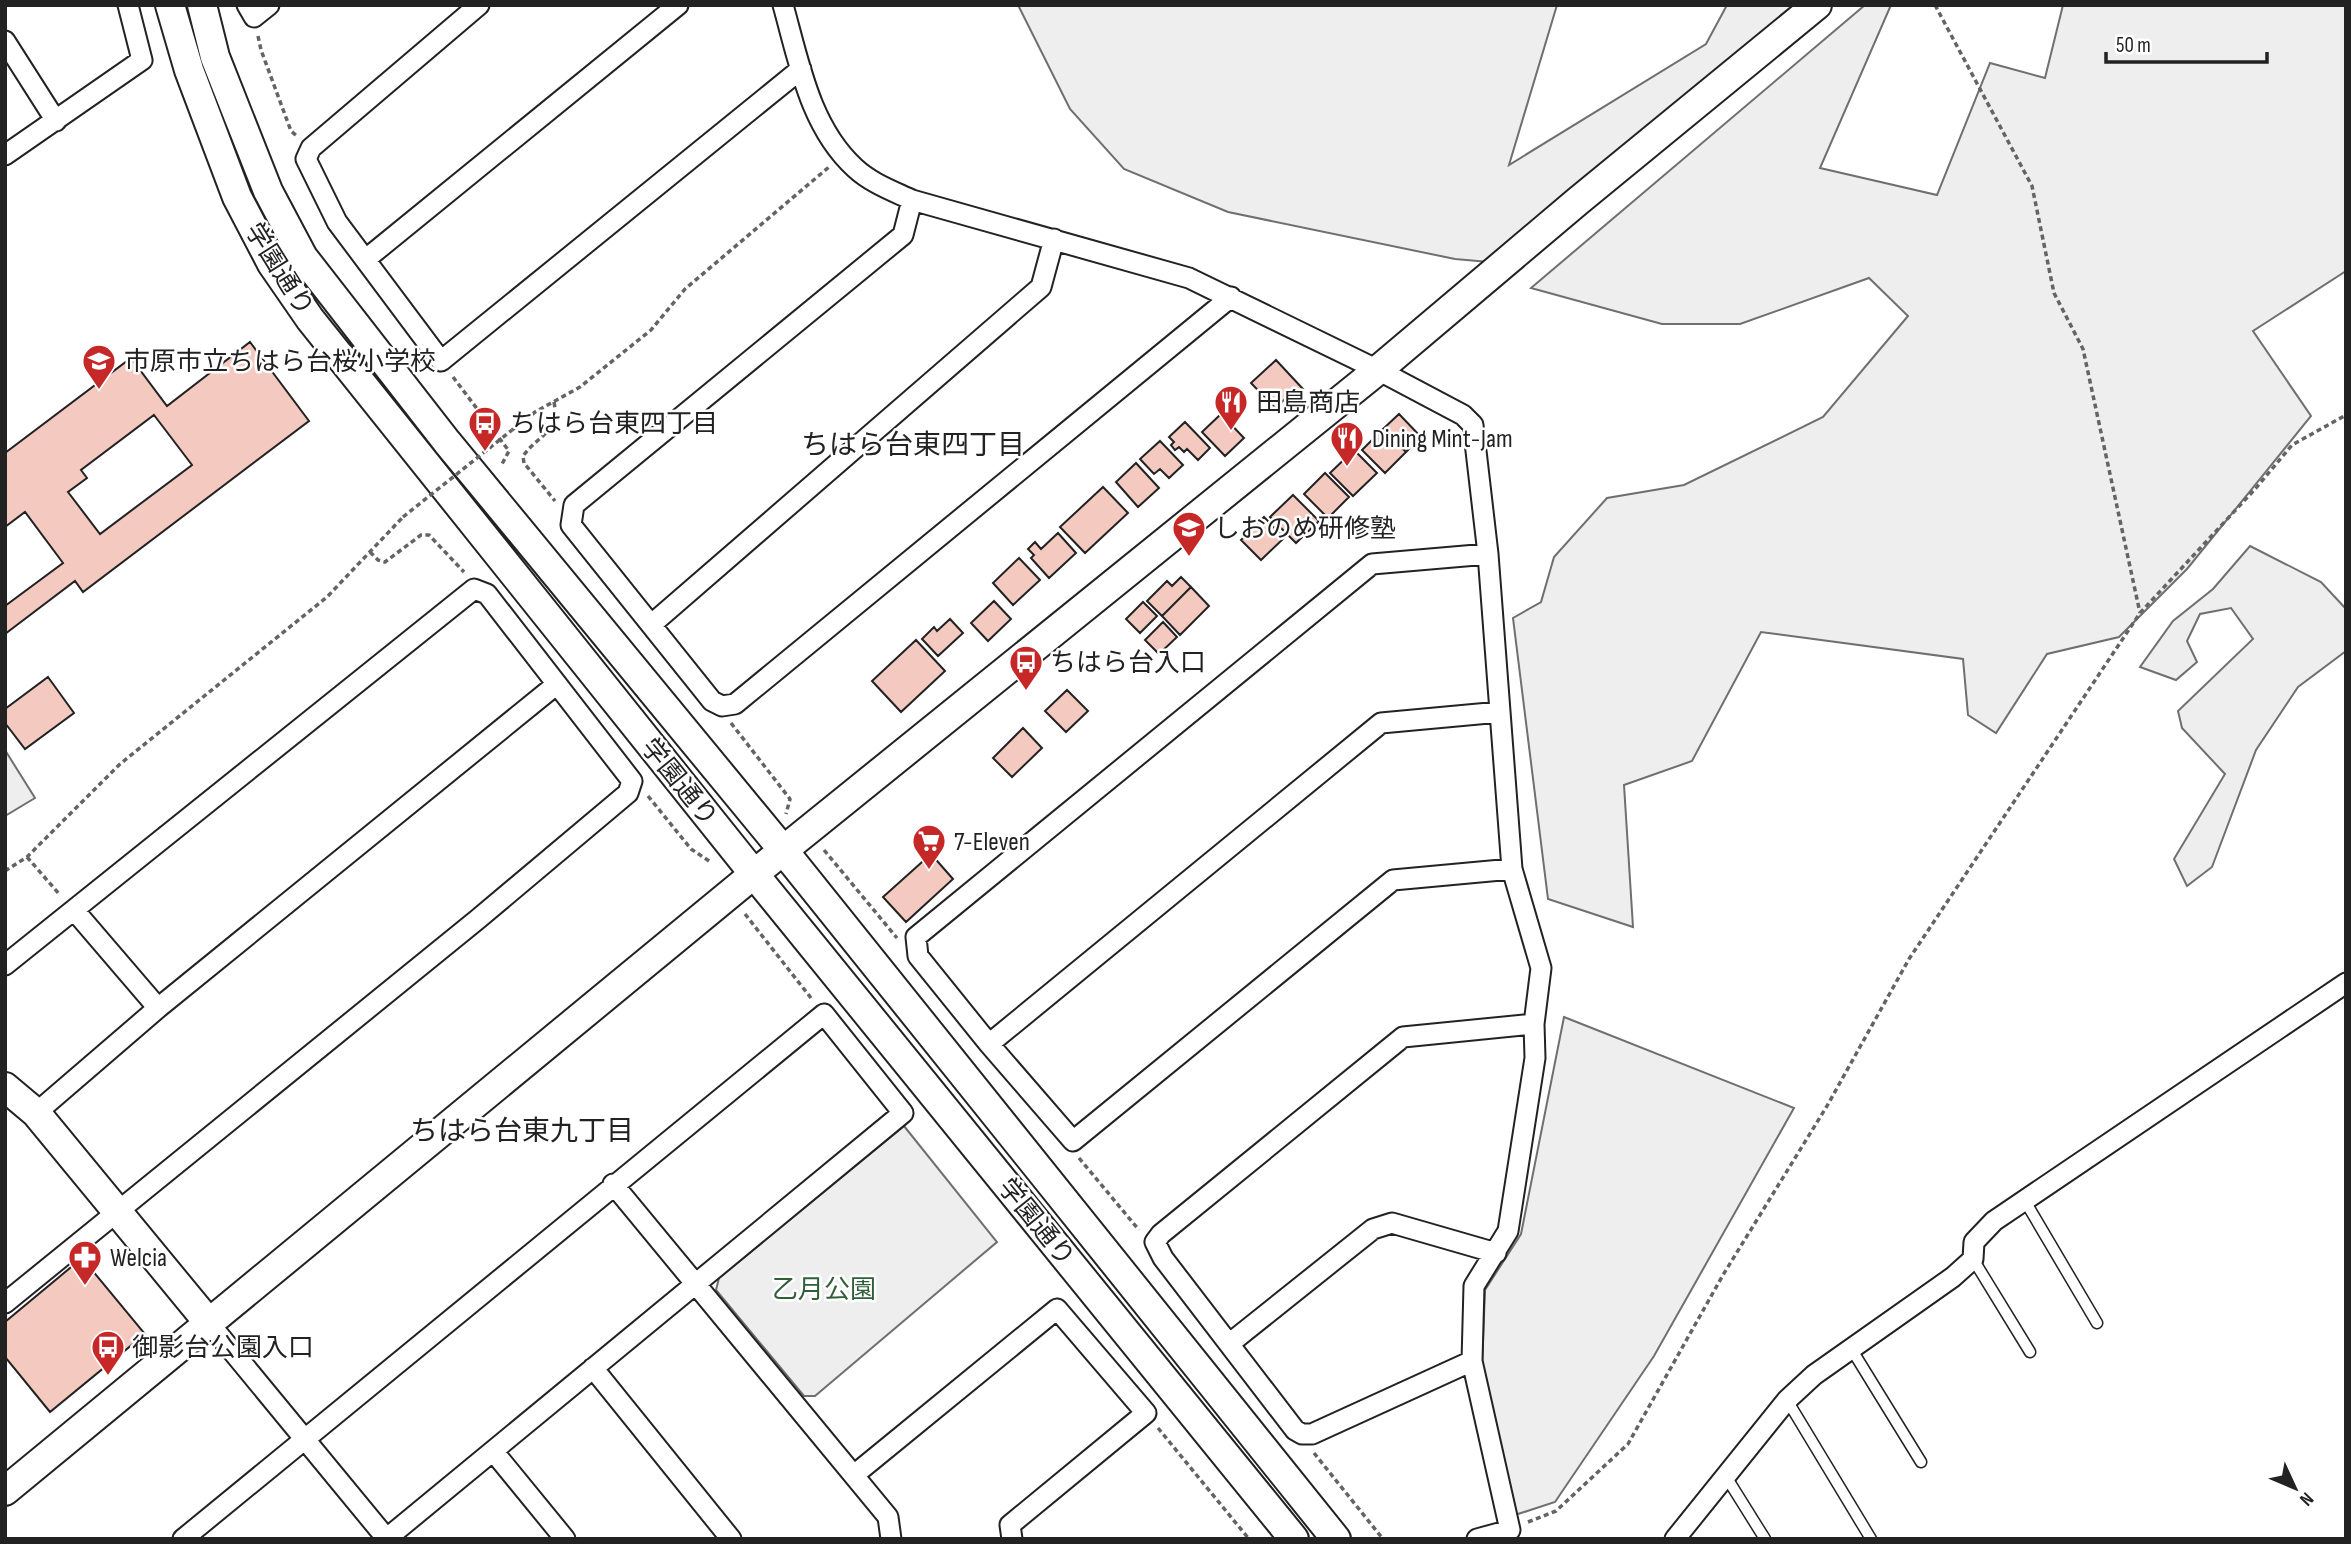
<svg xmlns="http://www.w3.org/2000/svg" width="2351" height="1544" font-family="'Sofia Sans Condensed','Noto Sans JP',sans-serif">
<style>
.green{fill:#eee;stroke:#6f6f6f;stroke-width:2}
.building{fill:#f3c9c0;stroke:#222;stroke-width:2;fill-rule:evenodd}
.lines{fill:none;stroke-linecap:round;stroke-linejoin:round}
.lane-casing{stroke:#222;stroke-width:13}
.street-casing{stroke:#222;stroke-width:23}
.secondary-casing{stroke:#222;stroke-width:32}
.path{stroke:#646464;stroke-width:3.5;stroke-dasharray:5 3.5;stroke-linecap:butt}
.lane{stroke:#fff;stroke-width:10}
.street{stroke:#fff;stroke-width:19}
.secondary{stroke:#fff;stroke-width:28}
.path-bridge{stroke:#646464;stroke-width:3.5;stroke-dasharray:5 3.5;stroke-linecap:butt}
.labels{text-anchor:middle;stroke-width:5;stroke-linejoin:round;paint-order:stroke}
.street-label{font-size:26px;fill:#222;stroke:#fff}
.poi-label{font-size:26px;fill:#222;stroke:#fff;text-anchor:start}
.park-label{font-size:26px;fill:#2f5e38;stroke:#fff}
.neighbourhood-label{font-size:28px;fill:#222;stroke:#fff}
</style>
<rect width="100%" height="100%" fill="#fff"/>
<path class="green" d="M 1018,5 L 1557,5 L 1509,165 L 1706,44 L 1727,5 L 1800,5 L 1500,263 L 1455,259 L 1228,212 L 1124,169 L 1070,109 Z
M 1865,5 L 1891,5 L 1820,168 L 1937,195 L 1990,63 L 2045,78 L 2063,5 L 2346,5 L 2346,271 L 2253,331 L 2311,416 L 2187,569 L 2119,637 L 2047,654 L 1996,733 L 1968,715 L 1963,659 L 1761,632 L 1692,761 L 1624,785 L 1633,927 L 1548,899 L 1513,618 L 1541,602 L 1554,557 L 1607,498 L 1684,485 L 1823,417 L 1908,316 L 1869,278 L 1740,324 L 1662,324 L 1531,288 Z
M 2250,546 L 2321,582 L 2346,609 L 2346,651 L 2298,687 L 2256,750 L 2212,867 L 2187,886 L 2174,859 L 2225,774 L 2182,728 L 2178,711 L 2253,639 L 2231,608 L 2200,614 L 2187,641 L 2197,662 L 2176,680 L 2140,667 L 2173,621 L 2213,589 Z
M 5,750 L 35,798 L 5,816 Z
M 1564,1017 L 1794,1108 L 1654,1356 L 1555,1502 L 1515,1515 L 1482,1367 L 1485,1290 L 1521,1234 Z
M 904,1126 L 997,1242 L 815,1396 L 804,1396 L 716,1290 L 719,1278 Z"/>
<path class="building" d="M 250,342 L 309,421 L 83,592 L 75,581 L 5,634 L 5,606 L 63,563 L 25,512 L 5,527 L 5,453 L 131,358 L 167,406 ZM 154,415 L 192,465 L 100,534 L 68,492 L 87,478 L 81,470 Z
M 1276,360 L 1303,389 L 1287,404 L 1284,400 L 1275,408 L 1251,383 Z
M 1221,414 L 1244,438 L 1225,456 L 1202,432 Z
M 1399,414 L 1421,437 L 1406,452 L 1383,429 Z
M 1185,422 L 1210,448 L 1198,460 L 1187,449 L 1184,452 L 1179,447 L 1175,450 L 1171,445 L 1174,442 L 1169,437 Z
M 1383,429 L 1406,452 L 1385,473 L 1362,450 Z
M 1160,441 L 1183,465 L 1169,478 L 1160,469 L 1154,474 L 1140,459 Z
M 1354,450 L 1377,473 L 1353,496 L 1330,473 Z
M 1136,463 L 1159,488 L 1138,507 L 1116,482 Z
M 1325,473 L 1349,497 L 1328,518 L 1304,494 Z
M 1103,487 L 1128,513 L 1085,553 L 1060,527 Z
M 1293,495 L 1319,521 L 1296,543 L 1270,517 Z
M 1264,517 L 1284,538 L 1261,560 L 1241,540 Z
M 1058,533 L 1076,553 L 1049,578 L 1031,558 L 1034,555 L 1028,549 L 1035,542 L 1041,549 Z
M 1019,558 L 1040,580 L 1013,605 L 993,583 Z
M 1181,577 L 1191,587 L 1162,616 L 1147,601 L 1167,581 L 1172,586 Z
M 1191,587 L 1209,606 L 1180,635 L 1162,616 Z
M 994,601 L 1011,619 L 988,641 L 971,623 Z
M 1143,602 L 1157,616 L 1140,633 L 1126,619 Z
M 950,619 L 963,633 L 938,656 L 922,639 L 934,627 L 937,631 Z
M 1163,622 L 1177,637 L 1159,654 L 1145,640 Z
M 916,640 L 945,671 L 901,712 L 872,681 Z
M 48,677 L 74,713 L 25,749 L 5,723 L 5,709 Z
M 1067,690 L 1088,711 L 1066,732 L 1045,711 Z
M 1023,728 L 1042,748 L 1012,777 L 993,758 Z
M 931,854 L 953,879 L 906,922 L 883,897 Z
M 82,1258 L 145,1334 L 50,1412 L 5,1357 L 5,1322 Z"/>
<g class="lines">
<defs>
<path id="lane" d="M 2025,1201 L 2097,1323
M 1973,1259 L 2030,1352
M 1852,1350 L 1921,1462
M 1787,1400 L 1871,1539
M 1725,1475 L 1765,1539"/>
<path id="street" d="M 247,5 L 254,17 L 269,5
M 479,5 L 311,148 L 306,159 L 337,222 L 441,361 L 801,69
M 783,5 C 799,62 810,127 855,168 C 871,183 893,191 912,200 L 1189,278 L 1378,370 L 1463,415 L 1473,425 L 1488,554 L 1512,869 L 1541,968 L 1534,1024 L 1535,1058 L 1508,1231 L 1474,1286 L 1472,1361 L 1510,1530 L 1477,1539
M 5,41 L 56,121
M 5,155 L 142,60 L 128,5
M 912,200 L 903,235 L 574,505 L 571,525 L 712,701 L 722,706 L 735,704 L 1231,297
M 366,259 L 678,5
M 1488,554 L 1372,564 L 916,937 L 918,956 L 989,1044 L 1073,1141 L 1393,880 L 1512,869
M 652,624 L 1041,287 L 1054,239
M 74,910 L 158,1008
M 5,965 L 474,589 L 487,594 L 632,781 L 628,793 L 478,919 L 5,1303
M 989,1044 L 1381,723 L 1500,712
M 36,1113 L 158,1008 L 557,684
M 613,1184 L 888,1517 L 891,1539
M 209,1323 L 387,1539
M 1229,1344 L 1373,1229 L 1392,1223 L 1496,1253
M 1472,1361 L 1312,1434 L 1302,1434 L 1295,1430 L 1163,1258 L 1155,1242 L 1161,1234 L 1403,1037 L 1534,1024
M 593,1368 L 731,1539
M 493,1451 L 565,1539
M 854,1475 L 1057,1309 L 1146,1413 L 1010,1525 L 1012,1539
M 183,1539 L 824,1014 L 903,1113 L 386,1539
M 1675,1539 L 1787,1400 L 1814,1375 L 1953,1277 L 1973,1259 L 1974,1242 L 1994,1221 L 2346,983"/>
<path id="secondary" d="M 170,5 L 189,70 L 237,197 L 272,264 L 310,319 L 754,874 L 1294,1539
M 202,5 L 215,57 L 268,191 L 303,257 L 447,442 L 783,850 L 1336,1539
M 5,1087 L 36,1113 L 209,1323
M 5,1491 L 754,874 L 1378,370 L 1578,201 L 1817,5"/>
</defs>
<use href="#lane" class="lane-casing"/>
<use href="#street" class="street-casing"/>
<use href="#secondary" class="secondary-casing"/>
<path class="path" d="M 1935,5 L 2032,186 L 2054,293 L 2083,349 L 2140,613
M 258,36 L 261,50 L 291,131 L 297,136
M 453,377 L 509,451 L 502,464
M 554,402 C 560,432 539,434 523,456 L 524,463 L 555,501
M 512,430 L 535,412 L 580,387 L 651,330 L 685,289 L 829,167
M 370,552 L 378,560 L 385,562 L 421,535 L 429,535 L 464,572
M 731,723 L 790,799 L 786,814
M 648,796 L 691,849 L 712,863
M 824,850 L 897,938
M 27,857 L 60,895
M 5,871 L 27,857 L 120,764 L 327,597 L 403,517
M 745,914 L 811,998
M 1079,1158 L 1139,1230
M 1158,1428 L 1249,1539
M 1314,1453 L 1383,1539
M 1528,1522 L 1556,1511 L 1628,1444 L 1723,1275 L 1827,1106 L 1909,959 L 2140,613 L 2256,488 L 2292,445 L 2346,415"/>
<use href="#lane" class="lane"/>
<use href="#street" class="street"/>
<use href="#secondary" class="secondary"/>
<path class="path-bridge" d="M 403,517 L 512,430"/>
</g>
<defs>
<symbol id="school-pin" viewBox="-11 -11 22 30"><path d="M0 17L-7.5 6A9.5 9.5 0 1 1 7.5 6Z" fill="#c62828" stroke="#fff"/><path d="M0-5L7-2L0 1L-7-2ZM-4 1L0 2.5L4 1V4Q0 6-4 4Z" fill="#fff"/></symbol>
<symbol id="restaurant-pin" viewBox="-11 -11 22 30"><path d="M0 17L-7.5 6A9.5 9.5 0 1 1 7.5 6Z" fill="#c62828" stroke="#fff"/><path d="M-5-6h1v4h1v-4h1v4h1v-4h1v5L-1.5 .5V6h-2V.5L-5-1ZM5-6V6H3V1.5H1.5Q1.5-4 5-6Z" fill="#fff"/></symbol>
<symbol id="bus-pin" viewBox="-11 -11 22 30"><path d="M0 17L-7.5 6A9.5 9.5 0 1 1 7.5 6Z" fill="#c62828" stroke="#fff"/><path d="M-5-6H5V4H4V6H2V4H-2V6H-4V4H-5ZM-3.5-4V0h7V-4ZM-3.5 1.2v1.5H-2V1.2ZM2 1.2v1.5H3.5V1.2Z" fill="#fff"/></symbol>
<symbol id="supermarket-pin" viewBox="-11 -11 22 30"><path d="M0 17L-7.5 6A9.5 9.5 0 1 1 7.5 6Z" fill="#c62828" stroke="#fff"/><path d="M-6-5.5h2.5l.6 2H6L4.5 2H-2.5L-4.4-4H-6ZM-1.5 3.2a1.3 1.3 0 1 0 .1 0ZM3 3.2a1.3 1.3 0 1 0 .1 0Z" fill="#fff"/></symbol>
<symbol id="pharmacy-pin" viewBox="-11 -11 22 30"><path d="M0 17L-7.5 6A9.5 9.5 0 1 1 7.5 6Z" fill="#c62828" stroke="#fff"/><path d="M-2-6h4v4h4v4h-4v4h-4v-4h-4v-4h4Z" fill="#fff"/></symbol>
</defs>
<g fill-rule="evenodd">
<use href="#school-pin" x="80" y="342" width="38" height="52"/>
<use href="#restaurant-pin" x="1212" y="383" width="38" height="52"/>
<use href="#bus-pin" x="466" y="404" width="38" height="52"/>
<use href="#restaurant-pin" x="1328" y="419" width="38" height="52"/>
<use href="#school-pin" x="1170" y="509" width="38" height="52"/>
<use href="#bus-pin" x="1007" y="643" width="38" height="52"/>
<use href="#supermarket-pin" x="910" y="822" width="38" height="52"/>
<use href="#pharmacy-pin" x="66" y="1238" width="38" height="52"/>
<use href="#bus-pin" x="89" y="1328" width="38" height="52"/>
</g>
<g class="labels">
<g class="street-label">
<text transform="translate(280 269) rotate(58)" y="9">学園通り</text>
<text transform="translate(680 782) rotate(51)" y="9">学園通り</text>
<text transform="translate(1037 1222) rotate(51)" y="9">学園通り</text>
</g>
<g class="poi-label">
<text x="124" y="370">市原市立ちはら台桜小学校</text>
<text x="1256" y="411">田島商店</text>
<text x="510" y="432">ちはら台東四丁目</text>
<text x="1372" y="447">Dining Mint-Jam</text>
<text x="1214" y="537">しおのめ研修塾</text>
<text x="1050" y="671">ちはら台入口</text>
<text x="954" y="850">7-Eleven</text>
<text x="110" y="1266">Welcia</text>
<text x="132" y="1356">御影台公園入口</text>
</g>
<g class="park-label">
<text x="824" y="1298">乙月公園</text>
</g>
<g class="neighbourhood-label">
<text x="913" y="454">ちはら台東四丁目</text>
<text x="522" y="1140">ちはら台東九丁目</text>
</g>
</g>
<rect width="2351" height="1544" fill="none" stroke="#222222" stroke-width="14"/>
<g transform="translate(2295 1488) rotate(134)" stroke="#ffffff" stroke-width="5" paint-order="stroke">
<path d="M0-5L12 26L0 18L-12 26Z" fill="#222222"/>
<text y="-10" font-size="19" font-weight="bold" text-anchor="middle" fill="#222222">N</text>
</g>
<path d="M2106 52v10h161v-10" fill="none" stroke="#222222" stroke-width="3.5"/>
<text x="2116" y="52" font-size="21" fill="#222222" stroke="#ffffff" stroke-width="5" paint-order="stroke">50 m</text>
</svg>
